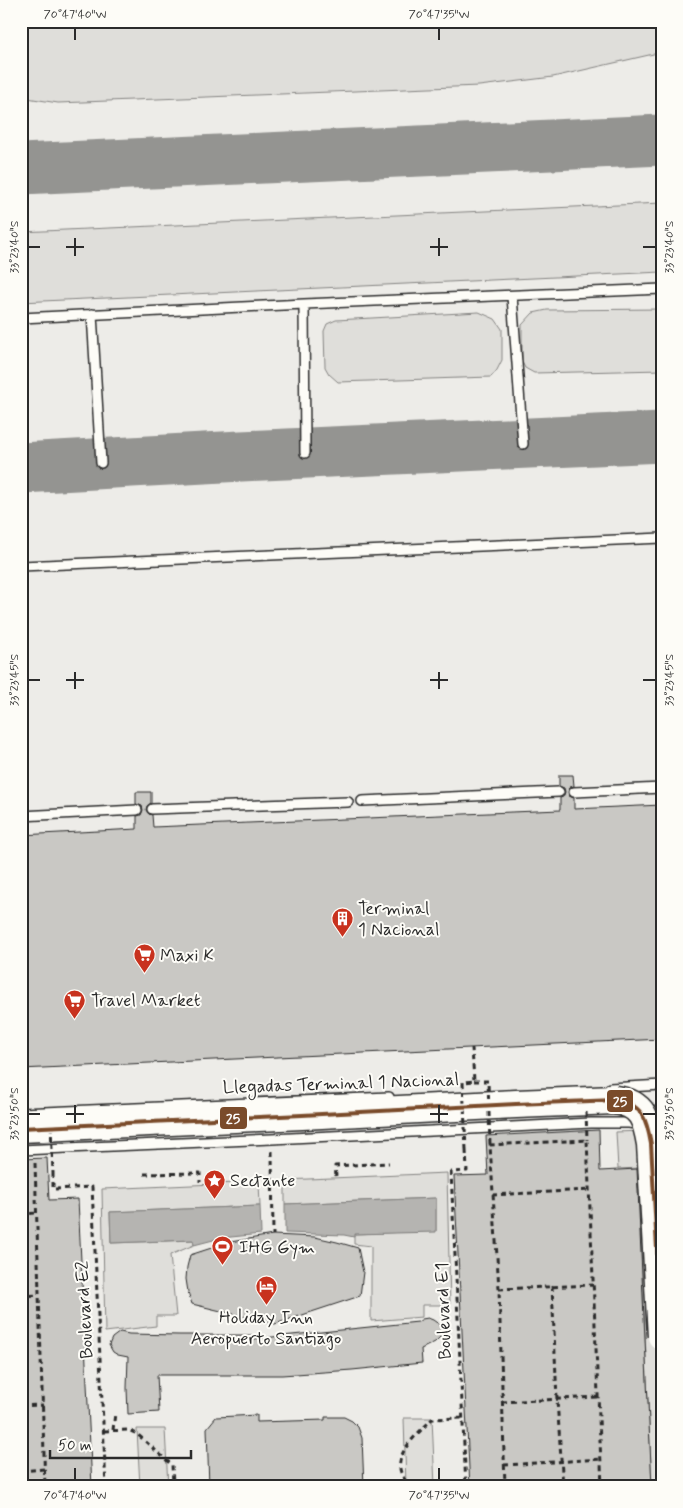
<svg xmlns="http://www.w3.org/2000/svg" width="683" height="1508" font-family="Mynerve,sans-serif">
<style>
.built{fill:#edece8}
.green{fill:#dfdeda;stroke:#858482}
.water{fill:#b5b4b1;stroke:#7e7d7b}
.lines{fill:none;stroke-linecap:round;stroke-linejoin:round}
.taxiway{stroke:#949491;stroke-width:51}
.building{fill:#c9c8c4;stroke:#2b2b2b}
.lane-casing{stroke:#2b2b2b;stroke-width:12}
.highway-casing{stroke:#2b2b2b;stroke-width:31}
.path{stroke:#2b2b2b;stroke-width:3;stroke-dasharray:5 4;stroke-linecap:butt}
.lane{stroke:#fdfcf7;stroke-width:9}
.highway{stroke:#fdfcf7;stroke-width:28}
.highway-bridge-casing{stroke:#2b2b2b;stroke-width:31;stroke-linecap:butt}
.path-bridge{stroke:#2b2b2b;stroke-width:3;stroke-dasharray:5 4;stroke-linecap:butt}
.highway-bridge{stroke:#fdfcf7;stroke-width:28}
.bus-1-casing{stroke:#fdfcf7;stroke-width:8}
.bus-1{stroke:#7a4b2a;stroke-width:4}
.ticks{fill:none;stroke:#2b2b2b;stroke-width:2}
.labels{text-anchor:middle;stroke-width:4;stroke-linejoin:round;paint-order:stroke}
.poi-label{font-size:18px;fill:#2b2b2b;stroke:#fdfcf7;text-anchor:start}
.street-label{font-size:18px;fill:#2b2b2b;stroke:#fdfcf7}
.line-badge{stroke:#fdfcf7;stroke-width:2}
.badge-label{font-size:14px;text-anchor:middle;font-weight:bold;fill:#fff}
.neatline{fill:none;stroke:#2b2b2b;stroke-width:2}
.ticks-label{font-size:12px;text-anchor:middle;fill:#2b2b2b}
</style>
<rect width="100%" height="100%" fill="#fdfcf7"/>
<filter id="ink" filterUnits="userSpaceOnUse"><feTurbulence type="fractalNoise" baseFrequency=".02" numOctaves="2"/><feDisplacementMap in="SourceGraphic" scale="10" xChannelSelector="R" yChannelSelector="G"/><feConvolveMatrix kernelMatrix="1 2 1 2 8 2 1 2 1" color-interpolation-filters="sRGB"/></filter>
<g filter="url(#ink)">
<path class="built" d="M 21,21 L 662,21 L 662,1487 L 21,1487 Z"/>
<path class="green" d="M 21,21 L 662,21 L 662,52 L 553,77 L 479,86 L 58,103 L 21,97 Z
M 662,203 L 662,272 L 21,302 L 21,232 Z
M 662,309 L 662,370 L 534,373 L 525,368 L 522,362 L 522,325 L 533,313 L 547,310 Z
M 479,312 L 495,319 L 502,329 L 502,360 L 497,370 L 491,377 L 338,382 L 329,374 L 325,367 L 324,331 L 327,324 L 336,320 Z
M 642,1131 L 662,1167 L 618,1169 L 616,1132 Z
M 447,1173 L 450,1305 L 422,1305 L 422,1317 L 371,1321 L 371,1246 L 354,1244 L 354,1234 L 436,1231 L 436,1198 L 285,1204 L 285,1180 Z
M 259,1182 L 260,1206 L 110,1212 L 111,1243 L 194,1240 L 194,1245 L 170,1255 L 176,1316 L 156,1316 L 156,1326 L 105,1332 L 102,1189 Z
M 662,1203 L 662,1437 L 658,1437 L 662,1487 L 652,1487 L 639,1204 Z
M 404,1418 L 432,1418 L 435,1487 L 406,1487 Z
M 137,1429 L 165,1429 L 168,1487 L 140,1487 Z"/>
<path class="water" d="M 436,1198 L 436,1232 L 354,1234 L 354,1237 L 344,1235 L 285,1233 L 285,1204 Z
M 260,1206 L 261,1234 L 221,1238 L 194,1245 L 193,1240 L 111,1243 L 110,1212 Z"/>
<g class="lines">
<path class="taxiway" d="M 21,169 L 662,140
M 21,468 L 241,456 L 662,437"/>
</g>
<path class="building" d="M 559,775 L 573,775 L 574,786 L 570,787 L 568,792 L 569,796 L 574,798 L 574,809 L 662,805 L 662,1039 L 21,1069 L 21,835 L 137,829 L 137,816 L 141,815 L 143,810 L 142,806 L 136,804 L 136,792 L 151,792 L 151,803 L 147,806 L 146,810 L 149,814 L 152,815 L 153,827 L 560,810 L 560,798 L 563,797 L 565,792 L 564,788 L 559,786 Z
M 599,1130 L 600,1171 L 637,1169 L 652,1487 L 470,1487 L 454,1176 L 488,1175 L 486,1136 Z
M 47,1158 L 49,1200 L 78,1199 L 92,1487 L 21,1487 L 21,1159 Z
M 273,1235 L 315,1237 L 337,1242 L 358,1248 L 363,1272 L 360,1296 L 275,1324 L 192,1304 L 188,1292 L 186,1279 L 187,1267 L 190,1255 L 230,1242 Z
M 428,1318 L 433,1320 L 447,1330 L 435,1342 L 421,1349 L 422,1363 L 352,1370 L 282,1375 L 157,1375 L 159,1412 L 128,1414 L 127,1388 L 128,1357 L 118,1355 L 113,1352 L 109,1345 L 112,1338 L 120,1332 L 129,1334 L 179,1335 L 252,1335 L 253,1339 L 418,1322 L 422,1319 Z
M 257,1415 L 257,1422 L 325,1420 L 325,1417 L 344,1417 L 352,1421 L 358,1427 L 362,1438 L 364,1487 L 209,1487 L 207,1428 L 216,1417 Z"/>
<g class="lines">
<defs>
<path id="lane" d="M 512,296 L 523,444
M 304,304 L 305,453
M 92,314 L 101,463
M 21,318 L 304,304 L 662,289
M 21,566 L 662,538
M 574,792 L 662,788
M 362,801 L 559,792
M 152,809 L 348,802
M 21,816 L 137,810
M 610,1088 L 662,1085
M 21,1113 L 389,1097
M 21,1150 L 272,1139 L 591,1123 L 629,1123 L 641,1125"/>
<path id="highway" d="M 21,1128 L 302,1115 L 516,1104 L 615,1100"/>
</defs>
<use href="#lane" class="lane-casing"/>
<use href="#highway" class="highway-casing"/>
<path class="path" d="M 21,1084 L 30,1084
M 466,1150 L 467,1171 L 451,1172 L 466,1487
M 272,1151 L 273,1235
M 35,1163 L 45,1487
M 53,1173 L 53,1189 L 92,1187 L 106,1487
M 144,1174 L 200,1173 L 200,1182
M 336,1176 L 335,1166 L 389,1163
M 492,1195 L 590,1190
M 21,1214 L 37,1213
M 552,1286 L 557,1400 L 563,1487
M 499,1289 L 593,1285
M 21,1296 L 39,1295
M 502,1402 L 599,1397
M 21,1406 L 43,1405
M 113,1430 L 115,1413
M 104,1431 L 128,1430 L 137,1434 L 172,1465 L 173,1484 L 172,1487
M 504,1465 L 602,1459
M 21,1471 L 44,1469
M 412,1487 C 382,1462 414,1438 432,1419 L 462,1418
M 505,1487 L 499,1289 L 490,1145 L 587,1140 L 602,1487"/>
<use href="#lane" class="lane"/>
<use href="#highway" class="highway"/>
<defs>
<path id="highway-bridge" d="M 615,1100 C 643,1103 647,1121 651,1144 L 662,1336"/>
</defs>
<use href="#highway-bridge" class="highway-bridge-casing"/>
<path class="path-bridge" d="M 474,1081 L 488,1081 L 490,1145
M 586,1112 L 587,1140
M 51,1126 L 53,1173
M 466,1150 L 463,1082 L 474,1081 L 472,1048"/>
<use href="#highway-bridge" class="highway-bridge"/>
<defs>
<path id="bus-1" d="M 21,1128 L 302,1115 L 516,1104 L 615,1100 C 643,1103 647,1121 651,1144 L 662,1336"/>
</defs>
<use href="#bus-1" class="bus-1-casing"/>
<use href="#bus-1" class="bus-1"/>
</g>
</g>
<path class="ticks" d="M 75,28 L 75,40M 439,28 L 439,40M 75,238 L 75,256M 439,238 L 439,256M 28,247 L 40,247M 66,247 L 84,247M 430,247 L 448,247M 643,247 L 656,247M 75,672 L 75,689M 439,672 L 439,689M 28,680 L 40,680M 66,680 L 84,680M 430,680 L 448,680M 643,680 L 656,680M 75,1105 L 75,1123M 439,1105 L 439,1123M 28,1114 L 40,1114M 66,1114 L 84,1114M 430,1114 L 448,1114M 643,1114 L 656,1114M 75,1468 L 75,1480M 439,1468 L 439,1480"/>
<defs>
<symbol id="building-pin" viewBox="-11 -11 22 30"><path d="M0 17L-7.5 6A9.5 9.5 0 1 1 7.5 6Z" fill="#c8321e" stroke="#fdfcf7"/><path d="M-4-6H4V6H1V3H-1V6H-4ZM-2.5-4.3h1.7v1.8h-1.7ZM.8-4.3h1.7v1.8H.8ZM-2.5-1h1.7V.8h-1.7ZM.8-1h1.7V.8H.8Z" fill="#fff"/></symbol>
<symbol id="supermarket-pin" viewBox="-11 -11 22 30"><path d="M0 17L-7.5 6A9.5 9.5 0 1 1 7.5 6Z" fill="#c8321e" stroke="#fdfcf7"/><path d="M-6-5.5h2.5l.6 2H6L4.5 2H-2.5L-4.4-4H-6ZM-1.5 3.2a1.3 1.3 0 1 0 .1 0ZM3 3.2a1.3 1.3 0 1 0 .1 0Z" fill="#fff"/></symbol>
<symbol id="sight-pin" viewBox="-11 -11 22 30"><path d="M0 17L-7.5 6A9.5 9.5 0 1 1 7.5 6Z" fill="#c8321e" stroke="#fdfcf7"/><path d="M0-6L1.8-2.2L6-1.7L2.9 1.2L3.7 5.4L0 3.3L-3.7 5.4L-2.9 1.2L-6-1.7L-1.8-2.2Z" fill="#fff"/></symbol>
<symbol id="stadium-pin" viewBox="-11 -11 22 30"><path d="M0 17L-7.5 6A9.5 9.5 0 1 1 7.5 6Z" fill="#c8321e" stroke="#fdfcf7"/><path d="M0-5a6.5 5 0 1 0 0 10a6.5 5 0 1 0 0-10ZM-3.5-1.8h7v3.6h-7Z" fill="#fff"/></symbol>
<symbol id="hotel-pin" viewBox="-11 -11 22 30"><path d="M0 17L-7.5 6A9.5 9.5 0 1 1 7.5 6Z" fill="#c8321e" stroke="#fdfcf7"/><path d="M-6-4.5h1.5V1H6V5H4.5V3h-9V5H-6ZM-4 0a1.8 1.8 0 1 1 3.6 0ZM.5 0V-2.5h3Q6-2.5 6 0Z" fill="#fff"/></symbol>
</defs>
<g fill-rule="evenodd">
<use href="#building-pin" x="330" y="906" width="25" height="34"/>
<use href="#supermarket-pin" x="132" y="942" width="25" height="34"/>
<use href="#supermarket-pin" x="62" y="988" width="25" height="34"/>
<use href="#sight-pin" x="202" y="1168" width="25" height="34"/>
<use href="#stadium-pin" x="210" y="1234" width="25" height="34"/>
<use href="#hotel-pin" x="254" y="1274" width="25" height="34"/>
</g>
<g class="labels">
<g class="poi-label">
<text x="358" y="914">Terminal<tspan x="358" dy="21">1 Nacional</tspan></text>
<text x="160" y="961">Maxi K</text>
<text x="91" y="1006">Travel Market</text>
<text x="230" y="1186">Sectante</text>
<text x="239" y="1253">IHG Gym</text>
<text x="266" y="1323" text-anchor="middle">Holiday Inn<tspan x="266" dy="21">Aeropuerto Santiago</tspan></text>
</g>
<g class="street-label">
<text transform="translate(341 1083) rotate(-2)" y="6">Llegadas Terminal 1 Nacional</text>
<text transform="translate(84 1310) rotate(-93)" y="6">Boulevard E2</text>
<text transform="translate(443 1311) rotate(-92)" y="6">Boulevard E1</text>
</g>
</g>
<g class="line-badge">
<rect x="606" y="1089" width="28" height="24" rx="5" fill="#7a4b2a"/>
<rect x="219" y="1106" width="29" height="24" rx="5" fill="#7a4b2a"/>
</g>
<g class="badge-label">
<text x="620" y="1106">25</text>
<text x="233" y="1123">25</text>
</g>
<rect width="683" height="1508" fill="none" stroke="#fdfcf7" stroke-width="55"/>
<path d="M50 1450v8h141v-8" fill="none" stroke="#2b2b2b" stroke-width="2.5"/>
<text x="58" y="1450" font-size="15" fill="#2b2b2b" stroke="#fdfcf7" stroke-width="4" paint-order="stroke">50 m</text>
<rect x="28" y="28" width="628" height="1452" class="neatline"/>
<g class="ticks-label">
<text x="75" y="18">70°47'40"W</text>
<text x="439" y="18">70°47'35"W</text>
<text transform="translate(14 247) rotate(-90)" y="4">33°23'40"S</text>
<text transform="translate(669 247) rotate(-90)" y="4">33°23'40"S</text>
<text transform="translate(14 680) rotate(-90)" y="4">33°23'45"S</text>
<text transform="translate(669 680) rotate(-90)" y="4">33°23'45"S</text>
<text transform="translate(14 1114) rotate(-90)" y="4">33°23'50"S</text>
<text transform="translate(669 1114) rotate(-90)" y="4">33°23'50"S</text>
<text x="75" y="1499">70°47'40"W</text>
<text x="439" y="1499">70°47'35"W</text>
</g>
</svg>
